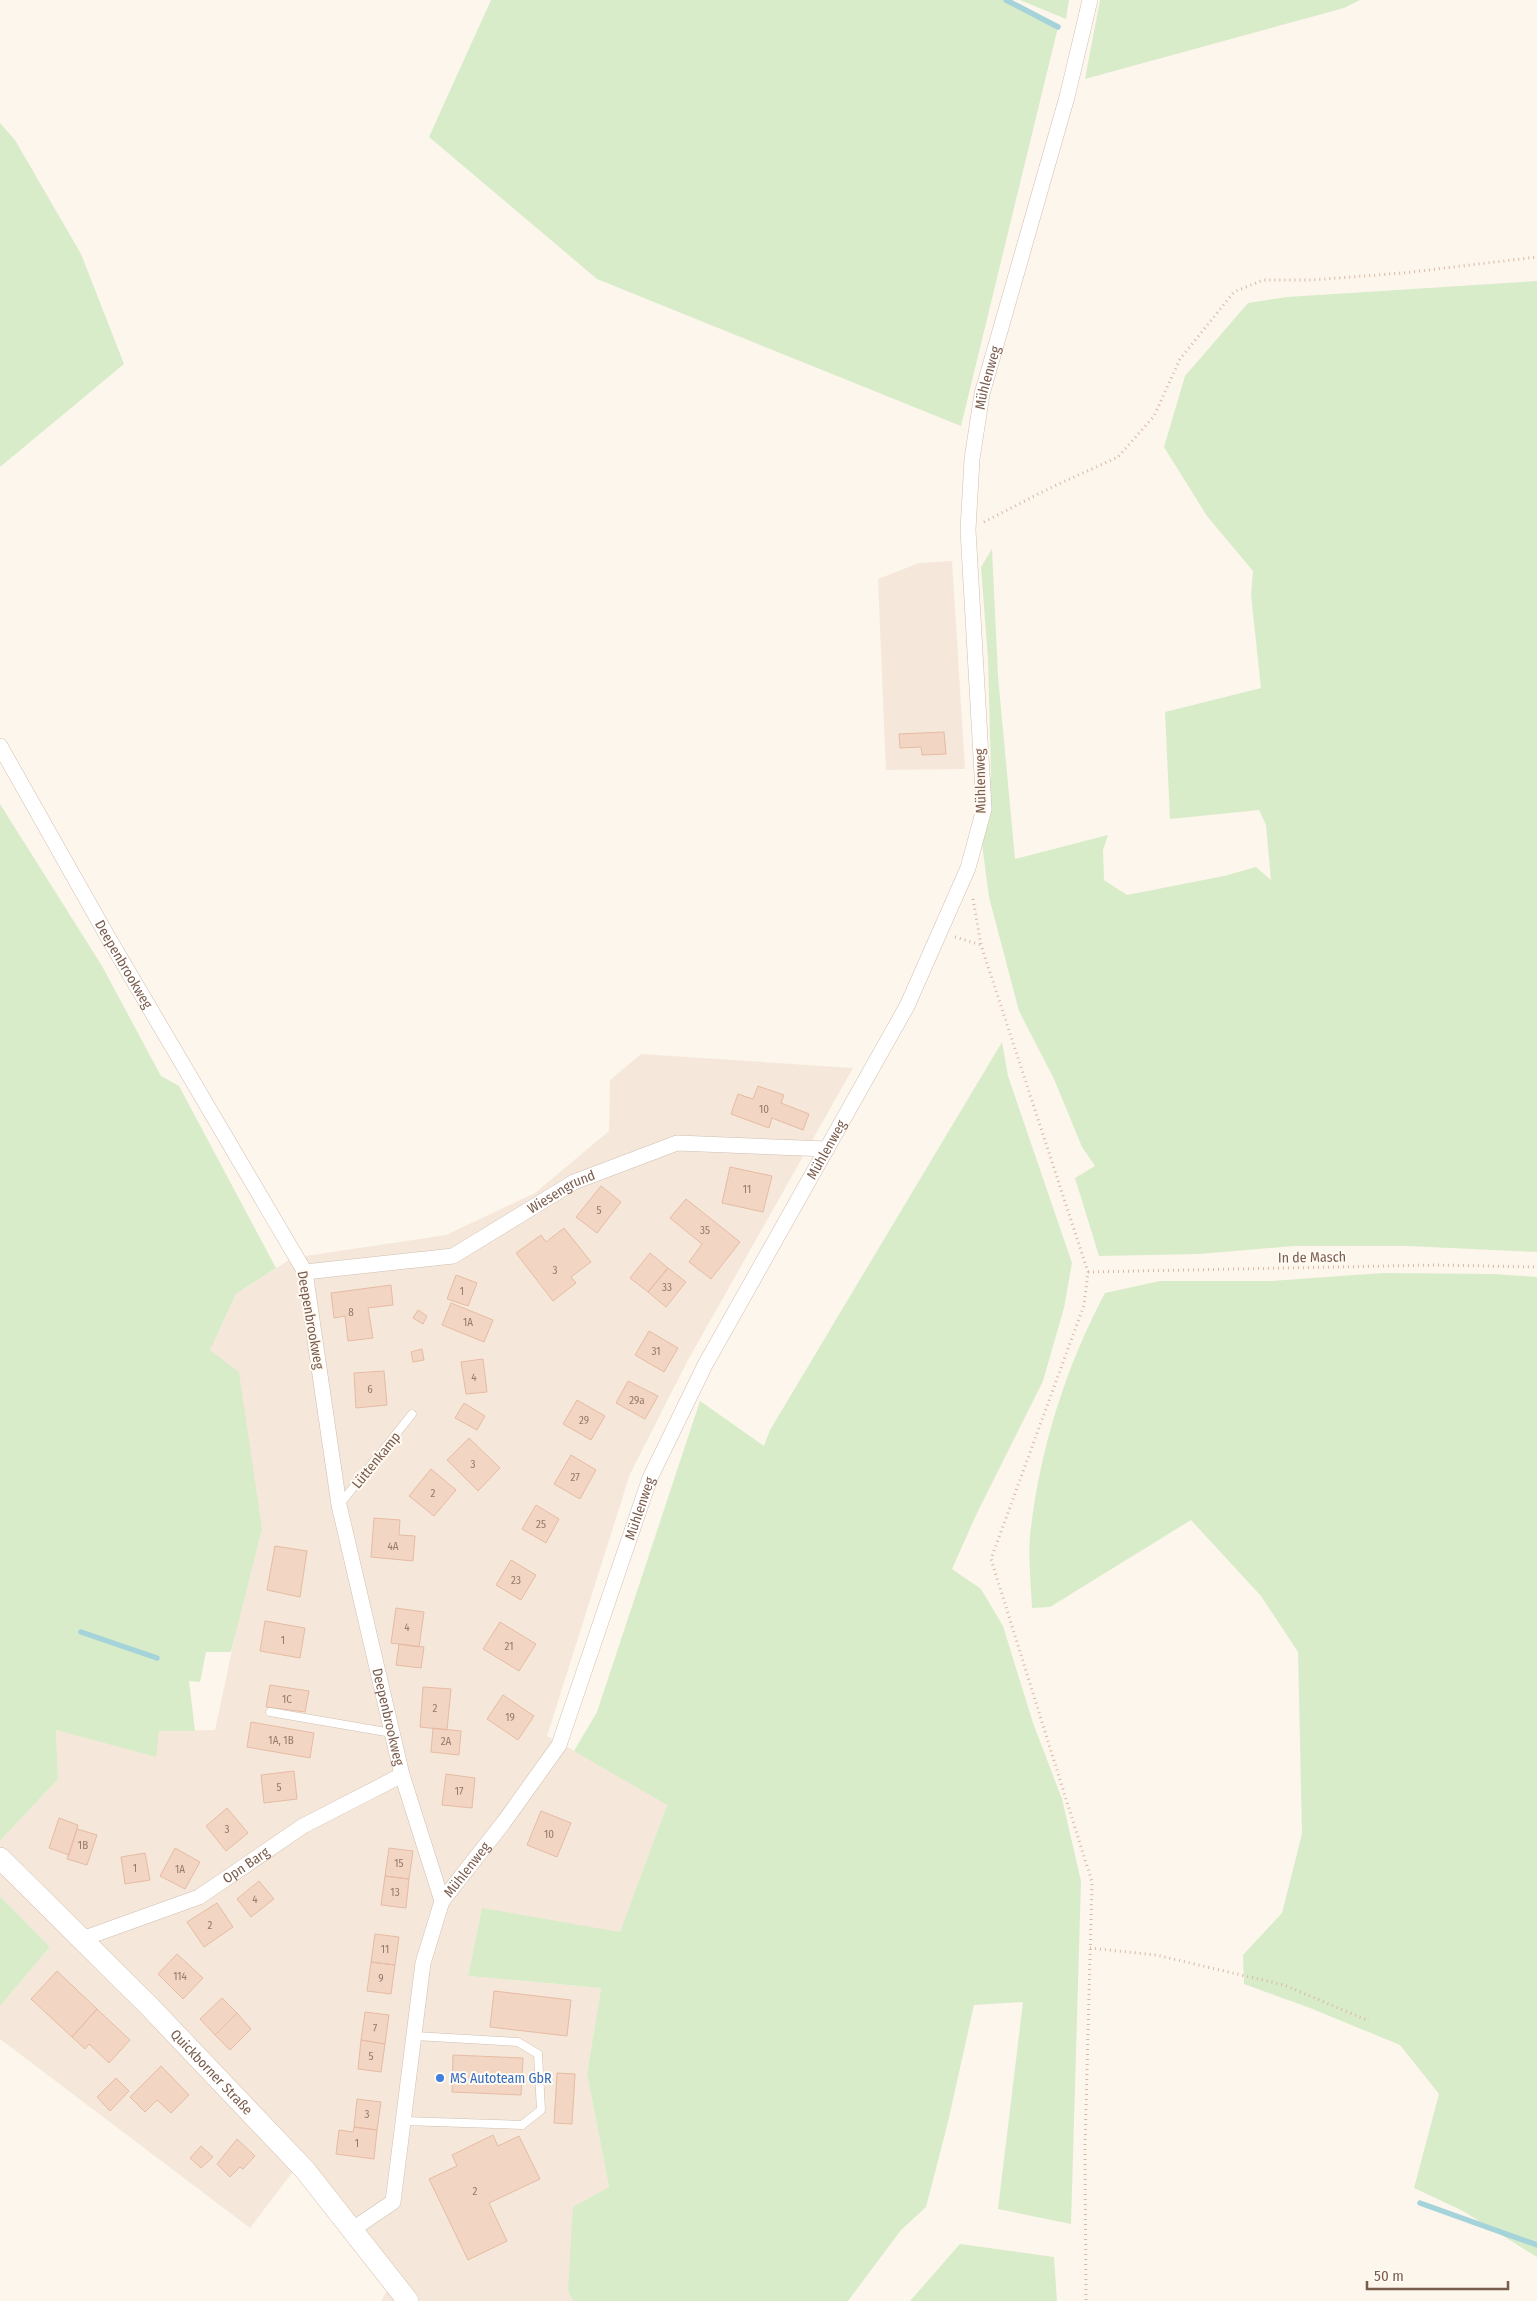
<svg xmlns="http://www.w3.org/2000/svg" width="1537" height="2301" font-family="'Fira Sans Condensed',sans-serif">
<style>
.residential{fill:#f5e8da}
.green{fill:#d8ecc9}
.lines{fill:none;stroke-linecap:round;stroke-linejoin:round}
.stream{stroke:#a5d3da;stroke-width:5.5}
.building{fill:#f3d5c3;stroke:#e6bba3}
.service-casing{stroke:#d1beb0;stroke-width:9}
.minor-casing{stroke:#d1beb0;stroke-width:16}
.secondary-casing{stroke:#d6c0b0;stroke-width:22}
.path{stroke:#d9b8a5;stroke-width:3;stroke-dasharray:1 4;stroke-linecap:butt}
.service{stroke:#fff;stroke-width:8}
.minor{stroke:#fff;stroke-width:15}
.secondary{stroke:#fff;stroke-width:21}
.shop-dot{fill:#3f7fe0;stroke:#fffaf3;stroke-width:2}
.labels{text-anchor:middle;stroke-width:4;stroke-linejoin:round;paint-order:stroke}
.number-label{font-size:11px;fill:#987a6a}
.street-label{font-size:14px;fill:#7a5c4d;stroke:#fffaf3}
.shop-label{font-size:14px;fill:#366cbe;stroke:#fffaf3;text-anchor:start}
</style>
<rect width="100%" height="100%" fill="#fdf6ec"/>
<path class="residential" d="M 952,561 L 965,769 L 886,770 L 878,579 L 919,563 Z
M 641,1054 L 853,1068 L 688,1360 L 630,1474 L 547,1736 L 586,1757 L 667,1805 L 620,1933 L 482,1909 L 468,1976 L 601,1988 L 587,2074 L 609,2187 L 568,2290 L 573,2301 L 381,2301 L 398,2271 L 304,2157 L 250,2228 L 0,2039 L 0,2006 L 50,1947 L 0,1896 L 0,1841 L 58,1779 L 56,1730 L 155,1756 L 159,1731 L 215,1730 L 240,1613 L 262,1529 L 210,1350 L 236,1294 L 292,1258 L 446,1235 L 535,1193 L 609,1131 L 610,1080 Z"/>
<path class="green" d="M 491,0 L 1005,0 L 1058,27 L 961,426 L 597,279 L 429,137 Z
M 1020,0 L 1069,0 L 1066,19 Z
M 1100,0 L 1360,0 L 1344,8 L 1085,79 Z
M 0,123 L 15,140 L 81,254 L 124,364 L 0,467 Z
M 1537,281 L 1537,1252 L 1407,1246 L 1294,1246 L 1200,1254 L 1099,1256 L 1075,1178 L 1095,1166 L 1082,1147 L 1054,1079 L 1019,1011 L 989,897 L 982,844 L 991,773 L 988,659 L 981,567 L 992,549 L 998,676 L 1015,859 L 1108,835 L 1103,850 L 1104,880 L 1127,895 L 1224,876 L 1256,867 L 1271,880 L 1266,825 L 1259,810 L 1170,819 L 1165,712 L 1261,688 L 1251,595 L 1253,571 L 1207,516 L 1164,447 L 1185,376 L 1248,303 L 1287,297 Z
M 0,804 L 102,966 L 161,1076 L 179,1086 L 276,1268 L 236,1294 L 210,1350 L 239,1372 L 262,1529 L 231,1652 L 206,1652 L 200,1682 L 189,1681 L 195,1731 L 159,1731 L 156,1757 L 56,1730 L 58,1779 L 0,1841 Z
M 1002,1042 L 1008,1076 L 1072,1263 L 1064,1308 L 1043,1381 L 977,1513 L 952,1569 L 981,1589 L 1003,1626 L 1033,1723 L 1062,1799 L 1081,1881 L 1071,2224 L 998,2209 L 1023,2002 L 974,2005 L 948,2122 L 926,2207 L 901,2230 L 848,2301 L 573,2301 L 568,2290 L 573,2207 L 609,2187 L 587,2074 L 601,1988 L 468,1976 L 482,1908 L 620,1932 L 667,1805 L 574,1751 L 597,1712 L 700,1401 L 764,1446 L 770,1430 Z
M 1383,1273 L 1494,1274 L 1537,1277 L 1537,2257 L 1463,2211 L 1414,2188 L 1439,2094 L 1400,2045 L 1310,2008 L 1244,1984 L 1243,1955 L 1282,1913 L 1302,1834 L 1298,1652 L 1261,1596 L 1191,1520 L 1050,1607 L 1032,1608 C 1031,1585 1028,1559 1030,1536 C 1039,1452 1065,1368 1105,1293 L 1160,1281 L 1271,1281 Z
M 0,1896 L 50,1947 L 0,2006 Z
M 960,2244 L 1054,2257 L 1057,2301 L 910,2301 Z"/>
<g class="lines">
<path class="stream" d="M 1006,0 L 1058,27
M 81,1632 L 157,1658
M 1420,2203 L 1537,2245"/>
</g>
<path class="building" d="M 944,732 L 946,754 L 922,755 L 921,747 L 900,748 L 899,734 Z
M 758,1086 L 784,1095 L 781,1103 L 809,1114 L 803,1130 L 772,1118 L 769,1128 L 731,1114 L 738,1094 L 753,1099 Z
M 730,1167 L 772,1176 L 763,1212 L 722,1203 Z
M 601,1186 L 621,1202 L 597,1233 L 576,1217 Z
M 686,1199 L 740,1242 L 711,1279 L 689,1262 L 702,1244 L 670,1218 Z
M 564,1228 L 591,1262 L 571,1277 L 576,1283 L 553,1301 L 516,1253 L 541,1235 L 546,1242 Z
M 650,1253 L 668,1268 L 648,1292 L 630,1278 Z
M 668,1268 L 686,1282 L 666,1307 L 648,1292 Z
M 456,1275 L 477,1283 L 468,1306 L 447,1299 Z
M 391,1285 L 393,1305 L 368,1308 L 373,1338 L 348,1341 L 345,1316 L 334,1318 L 331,1293 Z
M 451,1303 L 493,1320 L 484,1342 L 442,1325 Z
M 418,1310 L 427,1316 L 423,1324 L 413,1318 Z
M 649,1331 L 678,1348 L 664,1372 L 635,1355 Z
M 422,1349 L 424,1360 L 413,1362 L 411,1352 Z
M 483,1359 L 487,1392 L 466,1394 L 461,1362 Z
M 384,1371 L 387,1405 L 356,1408 L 354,1373 Z
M 628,1381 L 658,1396 L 645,1419 L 616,1403 Z
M 577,1400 L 605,1416 L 591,1440 L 563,1424 Z
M 464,1403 L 485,1416 L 477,1430 L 455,1418 Z
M 469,1438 L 500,1468 L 478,1491 L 447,1460 Z
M 571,1455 L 596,1470 L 580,1499 L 554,1484 Z
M 431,1469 L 456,1490 L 434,1516 L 409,1496 Z
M 536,1505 L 559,1519 L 546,1543 L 522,1529 Z
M 374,1518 L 400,1520 L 399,1535 L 415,1536 L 413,1561 L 371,1557 Z
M 275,1546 L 307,1551 L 300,1597 L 267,1590 Z
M 511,1560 L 536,1575 L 521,1600 L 496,1585 Z
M 396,1608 L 424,1612 L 419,1647 L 391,1643 Z
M 265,1621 L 305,1628 L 300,1658 L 260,1651 Z
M 500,1622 L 536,1644 L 519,1671 L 483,1649 Z
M 399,1644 L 424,1647 L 421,1668 L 396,1665 Z
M 270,1685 L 309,1691 L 305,1712 L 266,1707 Z
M 423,1687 L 451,1689 L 447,1730 L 420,1727 Z
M 503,1695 L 534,1716 L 518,1740 L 487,1719 Z
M 251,1722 L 314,1733 L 310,1758 L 247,1747 Z
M 433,1728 L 461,1731 L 459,1755 L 431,1752 Z
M 294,1771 L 297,1799 L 264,1803 L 261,1775 Z
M 446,1774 L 475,1778 L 472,1808 L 442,1805 Z
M 227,1808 L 248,1833 L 226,1851 L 206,1826 Z
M 541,1811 L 571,1823 L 557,1857 L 527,1845 Z
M 59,1818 L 78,1825 L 69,1855 L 49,1848 Z
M 77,1829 L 97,1835 L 87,1865 L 67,1859 Z
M 175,1848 L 200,1862 L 185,1889 L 160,1876 Z
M 389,1848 L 413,1851 L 409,1879 L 385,1876 Z
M 145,1853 L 150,1880 L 125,1884 L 121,1857 Z
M 385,1876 L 409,1879 L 406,1908 L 381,1905 Z
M 259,1881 L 274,1899 L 251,1917 L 237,1899 Z
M 217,1903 L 233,1927 L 204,1947 L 187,1922 Z
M 375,1934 L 399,1937 L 395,1965 L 371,1962 Z
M 177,1954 L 203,1978 L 183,1999 L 158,1974 Z
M 371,1962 L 395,1965 L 391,1994 L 367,1991 Z
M 57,1971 L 97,2009 L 72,2037 L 31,1999 Z
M 494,1991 L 571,2000 L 567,2036 L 490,2027 Z
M 222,1998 L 237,2013 L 215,2035 L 200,2019 Z
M 97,2009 L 130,2040 L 109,2063 L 89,2044 L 85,2049 L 72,2037 Z
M 365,2012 L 389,2015 L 385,2044 L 361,2040 Z
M 237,2013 L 251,2029 L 230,2050 L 215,2035 Z
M 361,2040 L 385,2044 L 381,2072 L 358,2069 Z
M 453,2055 L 523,2058 L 521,2095 L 452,2092 Z
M 161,2066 L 189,2095 L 171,2113 L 157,2100 L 145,2112 L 130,2097 Z
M 557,2073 L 575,2074 L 572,2124 L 554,2123 Z
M 116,2078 L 129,2091 L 110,2111 L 97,2097 Z
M 357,2099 L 381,2102 L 377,2130 L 354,2127 Z
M 354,2127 L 377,2130 L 374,2159 L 336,2154 L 339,2130 L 353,2132 Z
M 493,2135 L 498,2146 L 519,2136 L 540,2179 L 489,2203 L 507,2241 L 468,2260 L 429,2179 L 457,2166 L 452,2155 Z
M 237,2139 L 255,2156 L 243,2169 L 240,2167 L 230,2177 L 217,2164 Z
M 201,2146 L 213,2157 L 201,2168 L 190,2158 Z"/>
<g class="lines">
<defs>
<path id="service" d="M 340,1504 L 412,1414
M 270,1712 L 392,1733
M 403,2121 L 522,2125 L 541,2110 L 538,2054 L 518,2042 L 415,2036"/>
<g id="minor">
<path id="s1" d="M 0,746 L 109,939 L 305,1272 L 339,1505 L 402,1775 L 442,1901"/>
<path id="s2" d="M 305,1272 L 453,1256 L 574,1182 L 677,1143 L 827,1149"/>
<path id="s3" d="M 82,1939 L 199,1897 L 303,1826 L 402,1775"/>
<path id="s4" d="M 353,2229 L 393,2202 L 423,1963 L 442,1901 L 504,1822 L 559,1745 L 650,1478 L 705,1365 L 907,1006 L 968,868 L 984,809 L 968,530 L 972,459 L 982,394 L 1067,97 L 1090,0"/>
</g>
<g id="secondary">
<path id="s5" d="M 0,1858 L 150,2007 L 305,2170 L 408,2301"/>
</g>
</defs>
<use href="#service" class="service-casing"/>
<use href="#minor" class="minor-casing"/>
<use href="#secondary" class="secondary-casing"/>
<path class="path" d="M 984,522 L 1050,488 L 1118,457 L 1154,416 L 1180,359 L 1234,292 L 1263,280 L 1312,280 L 1403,273 L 1537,257
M 973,899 L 981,945 L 1088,1272 L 1084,1305 L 991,1559 L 1092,1882 L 1085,2146 L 1086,2301
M 955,937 L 981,945
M 1088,1272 L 1436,1265 L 1537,1267
M 1090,1948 L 1156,1955 L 1284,1985 L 1369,2021"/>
<use href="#service" class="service"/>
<use href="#minor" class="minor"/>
<use href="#secondary" class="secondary"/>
</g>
<circle class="shop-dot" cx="440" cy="2078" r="5"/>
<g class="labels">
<g class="number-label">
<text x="764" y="1113">10</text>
<text x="747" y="1193">11</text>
<text x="599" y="1214">5</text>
<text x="705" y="1234">35</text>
<text x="555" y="1274">3</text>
<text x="667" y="1291">33</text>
<text x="462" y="1295">1</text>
<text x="351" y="1316">8</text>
<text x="468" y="1326">1A</text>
<text x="656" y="1355">31</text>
<text x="474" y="1381">4</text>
<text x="370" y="1393">6</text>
<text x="637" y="1404">29a</text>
<text x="584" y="1424">29</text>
<text x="473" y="1468">3</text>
<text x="575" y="1481">27</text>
<text x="433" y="1497">2</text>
<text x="541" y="1528">25</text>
<text x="393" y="1550">4A</text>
<text x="516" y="1584">23</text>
<text x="407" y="1631">4</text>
<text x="283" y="1644">1</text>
<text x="509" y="1650">21</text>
<text x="287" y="1703">1C</text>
<text x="435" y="1712">2</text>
<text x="510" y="1721">19</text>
<text x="281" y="1744">1A, 1B</text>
<text x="446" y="1745">2A</text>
<text x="279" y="1791">5</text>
<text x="459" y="1795">17</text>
<text x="227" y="1833">3</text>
<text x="549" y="1838">10</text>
<text x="83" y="1849">1B</text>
<text x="399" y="1867">15</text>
<text x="135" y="1872">1</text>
<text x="180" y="1873">1A</text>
<text x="395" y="1896">13</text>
<text x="255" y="1903">4</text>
<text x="210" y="1929">2</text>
<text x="385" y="1953">11</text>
<text x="180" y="1980">114</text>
<text x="381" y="1982">9</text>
<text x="375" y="2032">7</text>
<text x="371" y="2060">5</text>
<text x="367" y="2118">3</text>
<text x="357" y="2147">1</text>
<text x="475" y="2195">2</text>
</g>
<g class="street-label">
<text dy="5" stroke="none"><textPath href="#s4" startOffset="2014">Mühlenweg</textPath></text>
<text transform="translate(980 781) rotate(-91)" y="5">Mühlenweg</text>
<text dy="5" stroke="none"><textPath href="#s1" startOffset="251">Deepenbrookweg</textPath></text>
<text dy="5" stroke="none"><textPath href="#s4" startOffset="1204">Mühlenweg</textPath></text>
<text dy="5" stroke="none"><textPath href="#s2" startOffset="275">Wiesengrund</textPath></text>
<text transform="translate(1312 1257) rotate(-1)" y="5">In de Masch</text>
<text transform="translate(311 1320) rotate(80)" y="5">Deepenbrookweg</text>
<text transform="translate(376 1460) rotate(-51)" y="5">Lüttenkamp</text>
<text dy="5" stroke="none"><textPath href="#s4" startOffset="799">Mühlenweg</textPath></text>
<text dy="5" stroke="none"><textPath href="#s1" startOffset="1061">Deepenbrookweg</textPath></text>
<text dy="5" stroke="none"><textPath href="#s3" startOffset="181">Opn Barg</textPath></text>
<text dy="5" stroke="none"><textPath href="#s4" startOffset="394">Mühlenweg</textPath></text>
<text dy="5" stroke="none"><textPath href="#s5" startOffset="301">Quickborner Straße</textPath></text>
</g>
<g class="shop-label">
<text x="450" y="2083">MS Autoteam GbR</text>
</g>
</g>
<path d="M1367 2281v8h141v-8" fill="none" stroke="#7a5c4d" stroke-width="2.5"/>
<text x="1374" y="2281" font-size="15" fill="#7a5c4d" stroke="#fffaf3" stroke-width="4" paint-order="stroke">50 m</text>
</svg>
